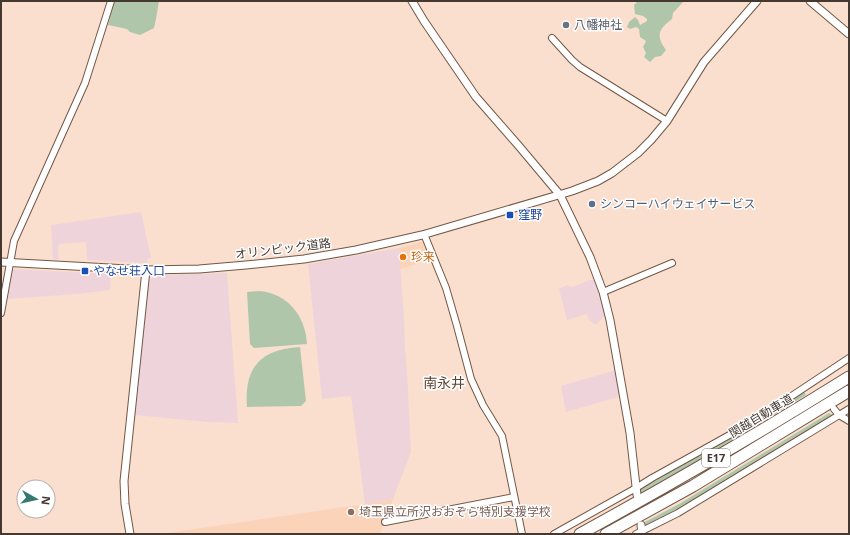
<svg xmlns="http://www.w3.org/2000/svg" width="850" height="535" font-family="'Open Sans','Noto Sans JP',sans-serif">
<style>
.built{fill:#fbd3b9}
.industrial{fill:#eed4da}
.green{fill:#b0c6ab}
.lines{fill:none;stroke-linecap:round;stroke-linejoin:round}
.minor-casing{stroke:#735745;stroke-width:8}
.tertiary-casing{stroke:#735745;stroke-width:9}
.motorway-casing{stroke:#735745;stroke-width:13}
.minor{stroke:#fff;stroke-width:6}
.tertiary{stroke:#fff;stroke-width:7}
.motorway{stroke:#fff;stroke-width:11}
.worship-dot{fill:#6b7280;stroke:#fff;stroke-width:1.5}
.service-dot{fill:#5c6f8a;stroke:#fff;stroke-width:1.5}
.transit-dot{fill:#1a4fb4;stroke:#fff;stroke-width:1.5}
.food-dot{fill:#e8710a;stroke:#fff;stroke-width:1.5}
.education-dot{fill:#8d6e63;stroke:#fff;stroke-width:1.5}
.labels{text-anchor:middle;stroke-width:3;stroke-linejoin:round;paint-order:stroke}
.shield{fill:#fff;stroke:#7d746e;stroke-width:1}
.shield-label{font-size:11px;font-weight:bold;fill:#453830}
.worship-label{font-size:12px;fill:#5b616d;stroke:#fff;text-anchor:start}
.service-label{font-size:12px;fill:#4e5e75;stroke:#fff;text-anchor:start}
.transit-label{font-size:12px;fill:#164399;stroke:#fff;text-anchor:start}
.street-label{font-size:12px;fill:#453830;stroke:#fff}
.food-label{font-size:12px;fill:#c56008;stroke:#fff;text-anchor:start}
.education-label{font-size:12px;fill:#785e54;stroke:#fff;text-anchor:start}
.quarter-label{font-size:14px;fill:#5e4331;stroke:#fff}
</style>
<rect width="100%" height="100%" fill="#fadfce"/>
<path class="built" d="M 424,241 L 432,259 L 400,269 L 399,248 Z
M 393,499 L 380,534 L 160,534 L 365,504 Z"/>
<path class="industrial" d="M 141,212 L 151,258 L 147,259 L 148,263 L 87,260 L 86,242 L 60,244 L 58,246 L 59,260 L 53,259 L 51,225 Z
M 399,248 L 404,318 L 405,349 L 407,370 L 411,452 L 393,499 L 365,504 L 351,396 L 322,399 L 308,264 Z
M 12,269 L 111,274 L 110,290 L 77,294 L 8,299 L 6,298 Z
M 227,273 L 238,423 L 207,422 L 134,415 L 149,281 L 155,275 Z
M 590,280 L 594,280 L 605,316 L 602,318 L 596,325 L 588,319 L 587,314 L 567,320 L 559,289 L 560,288 L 568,285 L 570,287 L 575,286 Z
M 616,370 L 622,396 L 566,412 L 561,386 Z"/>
<path class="green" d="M 114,1 L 159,1 L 156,19 L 154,28 L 140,35 L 130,32 L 127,29 L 108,25 Z
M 638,1 L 684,1 L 673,13 L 672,19 C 659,29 655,35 666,50 L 661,56 L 655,57 L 650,62 L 644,57 L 646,53 L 643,47 L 646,41 L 640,37 L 639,29 L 636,27 L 630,29 L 627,27 L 629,22 L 635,17 L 638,20 L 640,25 L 647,21 L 647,19 L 643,16 L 635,14 L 634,5 Z
M 259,291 C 287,293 306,316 307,344 L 254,348 L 250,344 L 247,292 Z
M 300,347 L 306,401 L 301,406 L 247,407 C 244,368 260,349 300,347 Z
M 801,392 L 804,392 L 806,395 L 701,459 L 640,493 L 641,489 L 644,485 Z
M 829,413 L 834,416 L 724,482 L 646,527 L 643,523 L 679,504 Z"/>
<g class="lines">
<defs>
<path id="minor" d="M 552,38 L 572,60 L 580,67 L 667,121
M 424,234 L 446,288 L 457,326 L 471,379 L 483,405 L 502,436 L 522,534
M 603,292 L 672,263
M 1,313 L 14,241 L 85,83 L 111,1
M 834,409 L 839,415 L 849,421
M 385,522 L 514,497
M 554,534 L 636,488 L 652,478 L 751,423 L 849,358
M 636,534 L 678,513 L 849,409"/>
<path id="tertiary" d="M 412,1 L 424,21 L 476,97 L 518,145 L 560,195 L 590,257 L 603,292 L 610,320 L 630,433 L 637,495
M 810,1 L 849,34
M 1,262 L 146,270 L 199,269 L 246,265 L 304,259 L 356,250 L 422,235 L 572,191 L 598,181 L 612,173 L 638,153 L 651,140 L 667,121 L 704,62 L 757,1
M 641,525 L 642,534
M 130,534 L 125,504 L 124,481 L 146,270"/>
<path id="motorway" d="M 580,534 C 671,484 761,432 849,377
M 606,534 L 693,486 L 849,391"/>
</defs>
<use href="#minor" class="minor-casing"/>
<use href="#tertiary" class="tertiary-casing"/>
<use href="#motorway" class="motorway-casing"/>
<use href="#minor" class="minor"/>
<use href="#tertiary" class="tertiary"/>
<use href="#motorway" class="motorway"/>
</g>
<circle class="worship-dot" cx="566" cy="25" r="4"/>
<circle class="service-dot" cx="592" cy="204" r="4"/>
<g class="transit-dot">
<rect x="506" y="211" width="8" height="8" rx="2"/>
<rect x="81" y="267" width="8" height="8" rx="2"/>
</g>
<circle class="food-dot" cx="403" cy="257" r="4"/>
<circle class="education-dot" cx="351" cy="512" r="4"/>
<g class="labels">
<rect class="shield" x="702" y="449" width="28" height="18" rx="3"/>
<g class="shield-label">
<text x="716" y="462">E17</text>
</g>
<g class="worship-label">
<text x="574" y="29">八幡神社</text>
</g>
<g class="service-label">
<text x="600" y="208">シンコーハイウェイサービス</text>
</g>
<g class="transit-label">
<text x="518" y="219">窪野</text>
<text x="93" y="275">やなせ荘入口</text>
</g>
<g class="street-label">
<text transform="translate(283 249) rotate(-7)" y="4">オリンピック道路</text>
<text transform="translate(761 416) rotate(-31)" y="4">関越自動車道</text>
</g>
<g class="food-label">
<text x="411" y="261">珍来</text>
</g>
<g class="education-label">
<text x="359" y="516">埼玉県立所沢おおぞら特別支援学校</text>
</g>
<g class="quarter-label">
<text x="444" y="388">南永井</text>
</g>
</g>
<rect width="850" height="535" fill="none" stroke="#453830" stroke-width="4"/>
<g transform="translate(36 499) rotate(98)"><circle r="19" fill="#ffffff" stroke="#b5afac"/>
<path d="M0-3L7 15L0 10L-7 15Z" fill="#34796e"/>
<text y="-6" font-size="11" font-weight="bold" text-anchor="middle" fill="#453830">N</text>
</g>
</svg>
